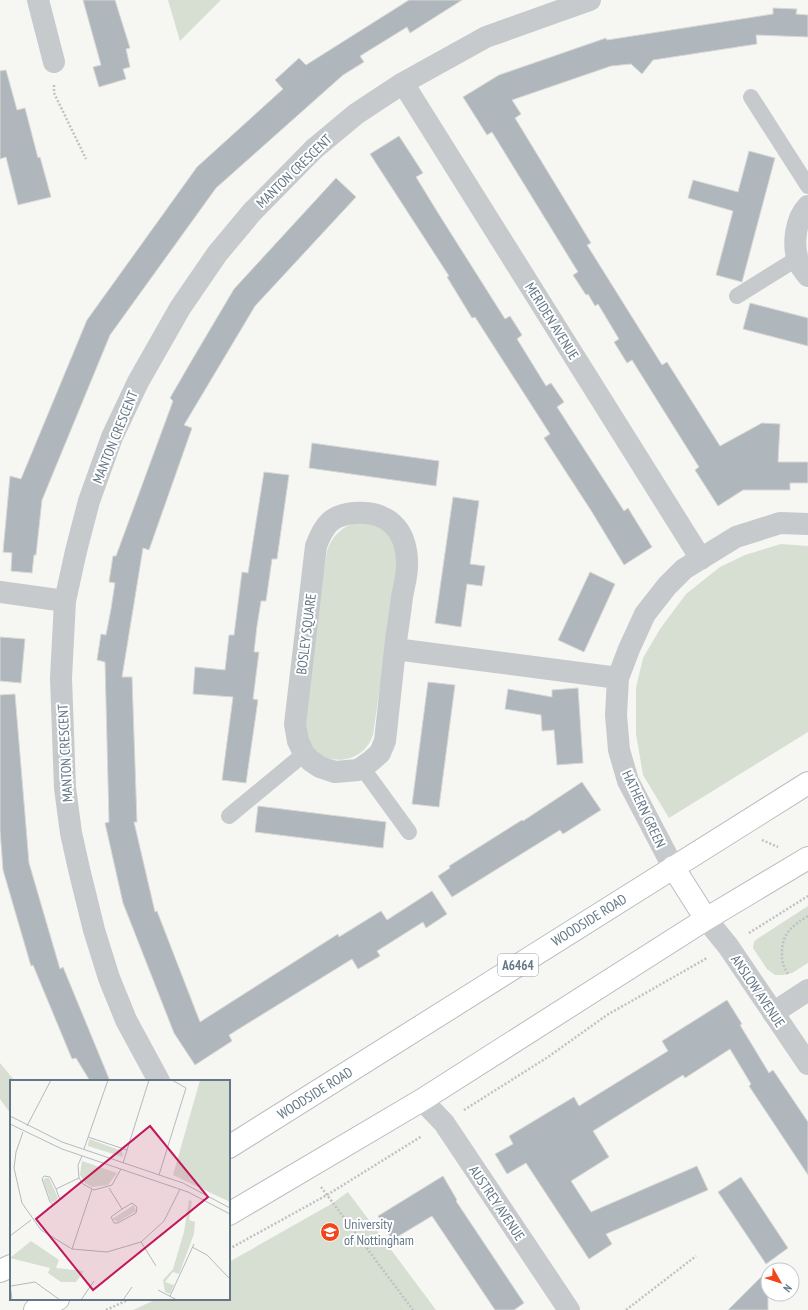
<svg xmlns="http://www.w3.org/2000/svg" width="808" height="1310" font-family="'PT Sans Narrow',sans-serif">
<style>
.green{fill:#d7dfd3}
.building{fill:#afb7bc;stroke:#d8d8d5}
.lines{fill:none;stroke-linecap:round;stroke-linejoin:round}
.primary-casing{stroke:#b9bdc0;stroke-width:24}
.path{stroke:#bfc2c4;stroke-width:2.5;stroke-dasharray:2 2;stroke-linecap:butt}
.lane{stroke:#c6cacd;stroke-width:16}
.street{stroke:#c6cacd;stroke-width:22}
.primary{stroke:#fff;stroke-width:22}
.labels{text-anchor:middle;stroke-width:4;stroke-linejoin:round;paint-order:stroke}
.shield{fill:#fff;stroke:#92a0aa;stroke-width:1}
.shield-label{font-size:13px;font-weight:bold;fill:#637786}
.street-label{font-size:14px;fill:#637786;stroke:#fff}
.poi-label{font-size:14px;fill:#637786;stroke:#fff;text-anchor:start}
.inset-road{fill:none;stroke:#b2bbc0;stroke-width:1}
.view{fill:#c2185b;fill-opacity:0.15;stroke:#c2185b;stroke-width:2}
.inset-edge{fill:none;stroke:#637786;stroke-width:2}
</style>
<rect width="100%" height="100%" fill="#f6f6f3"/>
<path class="green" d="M 168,0 L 221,0 L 180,41 Z
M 358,522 L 380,526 L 395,542 L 397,569 L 373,735 C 371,739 370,743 367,746 C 355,763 329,764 314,750 C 307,744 303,727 303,718 L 327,551 C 332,536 342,526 358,522 Z
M 781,544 L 808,546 L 808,732 L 669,818 L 643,775 L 636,734 L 636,688 L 643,658 L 660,629 L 686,594 L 720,567 L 745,555 Z
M 808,906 L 808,963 L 792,973 L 783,975 L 775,975 L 767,969 L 753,948 L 754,942 L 757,939 Z
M 0,1063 L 15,1081 L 11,1081 L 11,1114 L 0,1099 Z
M 348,1192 L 436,1310 L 133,1310 L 157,1299 L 229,1299 L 229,1262 L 333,1203 Z"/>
<path class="building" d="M 83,0 L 115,0 L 130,48 L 126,49 L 130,67 L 123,69 L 126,79 L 99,87 L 93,67 L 101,65 Z
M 409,0 L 462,0 L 410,33 L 407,27 L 360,56 L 364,62 L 343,75 L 216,188 L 110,335 L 42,500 L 36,555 L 34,555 L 32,573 L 11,571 L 12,553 L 3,552 L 10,476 L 21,479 L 87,320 L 197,167 L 283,89 L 275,80 L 299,58 L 306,65 Z
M 773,8 L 797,9 L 796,14 L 808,15 L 808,37 L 756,35 L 757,44 L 653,60 L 642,74 L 631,64 L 611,66 L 512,100 L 521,114 L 515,118 L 591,243 L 587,245 L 662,365 L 667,362 L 720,446 L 762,423 L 780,424 L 778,462 L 808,462 L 808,483 L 790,483 L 790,490 L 743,490 L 718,506 L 695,470 L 699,467 L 632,360 L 627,363 L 614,342 L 619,339 L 598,304 L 595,306 L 588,294 L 586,295 L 573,275 L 578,272 L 492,132 L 487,135 L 463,97 L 499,75 L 606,38 L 607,40 L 773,14 Z
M 6,70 L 17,110 L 25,108 L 38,158 L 40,157 L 51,197 L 18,205 L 6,157 L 0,159 L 0,71 Z
M 399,136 L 423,173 L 416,177 L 438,213 L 505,319 L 510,316 L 522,335 L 517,339 L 546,386 L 551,383 L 564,402 L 557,407 L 624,511 L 628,508 L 652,547 L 624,565 L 592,512 L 544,438 L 550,434 L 475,317 L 472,318 L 447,277 L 449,276 L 370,154 Z
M 749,151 L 775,158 L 742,282 L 716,275 L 733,211 L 688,198 L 693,180 L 738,192 Z
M 336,178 L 356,197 L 255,306 L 184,425 L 192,428 L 149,550 L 143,548 L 122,677 L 132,677 L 137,822 L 134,822 L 155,912 L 157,911 L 200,1022 L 338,934 L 339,937 L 381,911 L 387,920 L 432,891 L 447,914 L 426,928 L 423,922 L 377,951 L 380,956 L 358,969 L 352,959 L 229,1035 L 232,1041 L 195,1065 L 174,1033 L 123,903 L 105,823 L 109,822 L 105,662 L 97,660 L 101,634 L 106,635 L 111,609 L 115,583 L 109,582 L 113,556 L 116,556 L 173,401 L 170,398 L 192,360 L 234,289 Z
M 750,303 L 808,318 L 808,346 L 743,329 Z
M 312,443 L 439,461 L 436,486 L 309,468 Z
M 264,472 L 289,475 L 277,559 L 272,559 L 266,601 L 261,601 L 257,626 L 254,652 L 259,652 L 253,699 L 258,700 L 246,783 L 222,780 L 233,697 L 193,694 L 195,667 L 225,670 L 229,635 L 234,635 L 242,572 L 248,573 Z
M 453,497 L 479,501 L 470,564 L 485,566 L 482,586 L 467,584 L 461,627 L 435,623 Z
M 590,572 L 615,584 L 584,652 L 558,640 Z
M 0,637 L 25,639 L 21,683 L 0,681 Z
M 428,682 L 455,685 L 439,807 L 412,804 Z
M 578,688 L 583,763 L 557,765 L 554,730 L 542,731 L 541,715 L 505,709 L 508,689 L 552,697 L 552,690 Z
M 15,694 L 29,863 L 60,969 L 63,967 L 110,1081 L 90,1081 L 76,1058 L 72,1059 L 33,965 L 31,966 L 3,870 L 0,830 L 0,695 Z
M 582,782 L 601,810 L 563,834 L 560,830 L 452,897 L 438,876 L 450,868 L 449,866 L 522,820 L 523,821 Z
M 258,806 L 386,822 L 383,848 L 255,832 Z
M 727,1000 L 742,1024 L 740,1025 L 769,1073 L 773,1070 L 808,1122 L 808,1175 L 749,1086 L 751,1084 L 730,1049 L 685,1078 L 683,1075 L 593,1131 L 609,1157 L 571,1181 L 591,1212 L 697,1166 L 708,1190 L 606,1234 L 612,1244 L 589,1259 L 526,1163 L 507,1174 L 495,1154 L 513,1144 L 509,1136 L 552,1110 L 574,1097 L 579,1106 L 668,1051 L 662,1041 Z
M 443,1176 L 457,1200 L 456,1201 L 524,1303 L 514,1310 L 495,1310 L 432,1216 L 392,1240 L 378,1216 Z
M 741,1177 L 788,1248 L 766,1264 L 718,1192 Z
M 768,1270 L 768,1310 L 728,1310 Z"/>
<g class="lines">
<defs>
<path id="primary" d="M 673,867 L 706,919
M 229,1147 L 808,783
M 229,1214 L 422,1100 L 706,919 L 808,858
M 0,1271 L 11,1266
M 35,1310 L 58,1299"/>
</defs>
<use href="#primary" class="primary-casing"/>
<path class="path" d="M 54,85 L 54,93 L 86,159
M 762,840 L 778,847
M 749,933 L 808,896
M 788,974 C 783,966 782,962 782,953 C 782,933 792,926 808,916
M 464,1110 L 548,1057 L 607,1015 L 707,958
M 321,1187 L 413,1310
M 229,1249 L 327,1195 L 422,1136
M 106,1310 L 130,1299
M 626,1310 L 696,1256"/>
<path class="lane" d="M 751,97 L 808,186
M 737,296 L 798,258
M 361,766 L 409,832
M 229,816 L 304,754"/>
<path class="street" d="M 38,0 L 54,62
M 403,83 L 701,559
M 808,206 C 795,219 792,246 799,263 C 801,267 805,272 808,276
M 0,592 L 65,601
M 395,649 C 397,632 400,615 402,597 C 404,586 408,573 407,561 C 406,529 387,510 354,513 C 331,515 324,525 316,546 L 295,724 L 298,741 L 304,754 L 311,761 L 320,767 L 335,772 L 358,770 L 371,761 L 380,753 L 385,741 L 395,649 L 618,678
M 673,867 L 628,781 L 619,750 L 616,715 L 618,678 L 629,649 L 645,614 L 667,586 L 684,569 L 736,537 L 780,523 L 808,524
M 706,919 L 728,946 L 808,1064
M 773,1013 L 808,990
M 159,1081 L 126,1020 L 109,978 L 94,930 L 79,869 L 71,833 L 65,788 L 61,678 L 65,601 L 76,551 L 89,501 L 112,437 L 138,382 L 180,308 L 217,254 L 252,212 L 314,149 L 356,114 L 403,83 L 486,37 L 590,0
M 422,1100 L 444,1123 L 569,1310"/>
<use href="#primary" class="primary"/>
</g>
<defs>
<symbol id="university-disc" viewBox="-11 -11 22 22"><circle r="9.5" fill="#ef471a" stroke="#fff"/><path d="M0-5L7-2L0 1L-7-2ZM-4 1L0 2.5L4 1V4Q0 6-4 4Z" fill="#fff"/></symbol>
</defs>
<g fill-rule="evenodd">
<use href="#university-disc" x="319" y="1221" width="22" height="22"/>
</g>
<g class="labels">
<rect class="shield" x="498" y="954" width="40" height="22" rx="3"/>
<g class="shield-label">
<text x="518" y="970">A6464</text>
</g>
<g class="street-label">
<text transform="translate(294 171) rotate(-44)" y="5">MANTON CRESCENT</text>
<text transform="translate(552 321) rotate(58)" y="5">MERIDEN AVENUE</text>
<text transform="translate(115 437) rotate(-68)" y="5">MANTON CRESCENT</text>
<text transform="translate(306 634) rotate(-83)" y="5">BOSLEY SQUARE</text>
<text transform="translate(65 753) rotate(-93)" y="5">MANTON CRESCENT</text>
<text transform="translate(644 809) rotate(65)" y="5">HATHERN GREEN</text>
<text transform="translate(589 920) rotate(-32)" y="5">WOODSIDE ROAD</text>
<text transform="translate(758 991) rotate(56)" y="5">ANSLOW AVENUE</text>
<text transform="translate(315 1093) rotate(-32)" y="5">WOODSIDE ROAD</text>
<text transform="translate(497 1203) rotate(56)" y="5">AUSTREY AVENUE</text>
</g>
<g class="poi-label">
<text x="344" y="1229">University<tspan x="344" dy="16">of Nottingham</tspan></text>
</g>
</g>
<g transform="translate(10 1080)">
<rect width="220" height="220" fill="#f6f6f3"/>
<path d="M 190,0 L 220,0 L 220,122 L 163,95 ZM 79,59 L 112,71 L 113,77 L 78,66 ZM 72,81 L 107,93 L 98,105 L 82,107 L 75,103 L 70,95 ZM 36,98 L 39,98 L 48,118 L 45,122 L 41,122 L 33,100 ZM 179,120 L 182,121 L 179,140 L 185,142 L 184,154 L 169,194 L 163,192 L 155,202 L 164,205 L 160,214 L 155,212 L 153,200 L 163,189 L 174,152 ZM 124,125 L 126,131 L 108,142 L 102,139 ZM 21,161 L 49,180 L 46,188 L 74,191 L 66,202 L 51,202 L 38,193 L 40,188 L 0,178 Z" fill="#d7dfd3"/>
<path class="inset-road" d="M 0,36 L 52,62 L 173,103 L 220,128M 0,44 L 52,69 L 178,112 L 220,134M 17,46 L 41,0M 13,52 L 6,72 L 4,88 L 12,123 L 31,150 L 62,169 L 97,172 L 131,162 L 154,141 L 170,109M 78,57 L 117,70M 74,69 L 98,0M 72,76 L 68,85 L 69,98 L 73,104 L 84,110 L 102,105 L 111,89M 113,83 L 139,0M 149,95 L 176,8 L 162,0M 99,108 L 112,129 L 122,123 L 127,127 L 126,133 L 108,143 L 104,143 L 101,137 L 112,129M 46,109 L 40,97 L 34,96 L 32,99 L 40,122 L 44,125 L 50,120 L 46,109 L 69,98M 0,156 L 21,140M 131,162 L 146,186M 182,167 L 197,175 L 220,199M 62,169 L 82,109M 0,204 L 2,220M 1,206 L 25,202 L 50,220M 148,210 L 167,220M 160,216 L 184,164M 71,220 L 84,201M 113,220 L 122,207"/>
<path class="view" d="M 140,46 L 198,117 L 83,210 L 26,139 Z"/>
<rect width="220" height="220" class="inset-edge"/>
</g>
<g transform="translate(780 1282) rotate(129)"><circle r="19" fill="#ffffff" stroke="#c1c9cf"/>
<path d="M0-3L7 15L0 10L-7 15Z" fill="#ef471a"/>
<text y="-6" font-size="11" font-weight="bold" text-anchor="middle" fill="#637786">N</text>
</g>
</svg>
